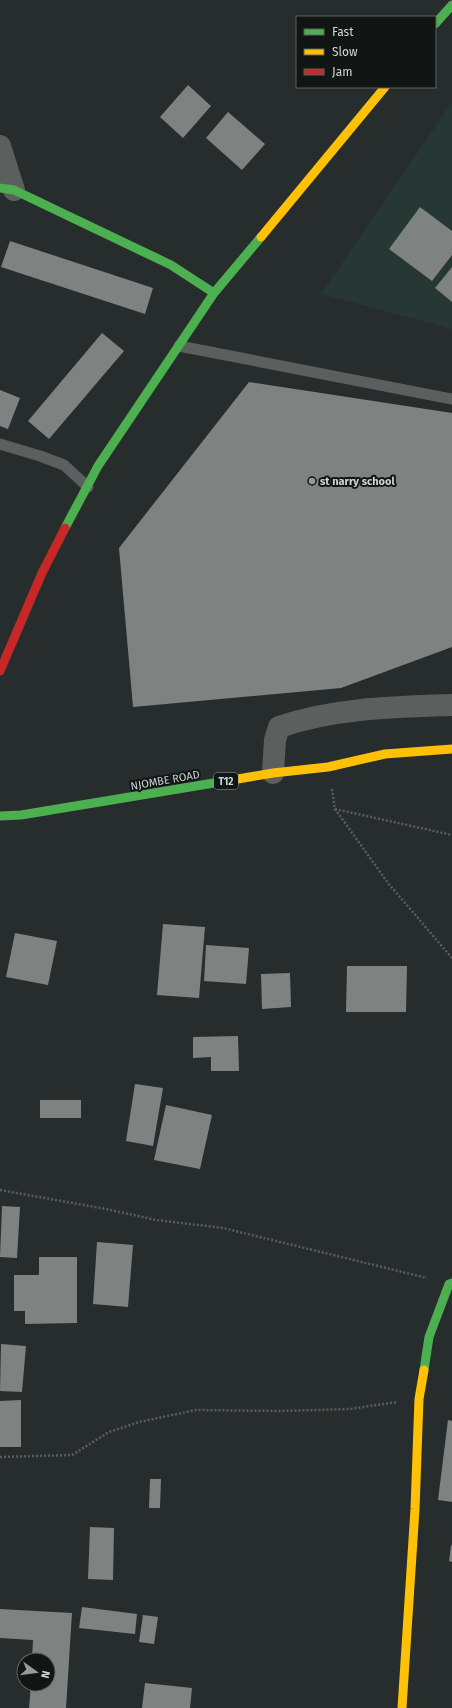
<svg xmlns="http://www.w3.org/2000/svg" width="452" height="1708" font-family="'Fira Sans',sans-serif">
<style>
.built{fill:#263734}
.building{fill:#7e8382}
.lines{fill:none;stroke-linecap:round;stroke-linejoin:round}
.path{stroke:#5a5d5c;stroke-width:2.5;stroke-dasharray:2 2;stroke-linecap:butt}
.lane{stroke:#5b5f5e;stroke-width:11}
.street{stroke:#5b5f5e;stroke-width:22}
.fast{stroke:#4caf50;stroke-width:9}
.slow{stroke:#ffc107;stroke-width:9}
.jam{stroke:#c62828;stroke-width:9}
.poi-dot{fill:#949b99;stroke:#111615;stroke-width:1.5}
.labels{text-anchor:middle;stroke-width:4;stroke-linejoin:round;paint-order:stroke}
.shield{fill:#111615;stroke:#969c9b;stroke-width:1}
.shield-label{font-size:10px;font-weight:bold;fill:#cfd6d4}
.poi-label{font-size:11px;font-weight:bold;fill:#cfd6d4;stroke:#111615;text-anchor:start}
.street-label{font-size:11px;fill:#cfd6d4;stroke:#111615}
</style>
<rect width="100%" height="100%" fill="#272d2c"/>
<path class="built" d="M 452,102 L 452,329 L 321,294 Z"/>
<path class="building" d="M 188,85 L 211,106 L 183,138 L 160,117 Z
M 228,112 L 265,144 L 242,170 L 206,138 Z
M 420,207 L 452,231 L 452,255 L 432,281 L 389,249 Z
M 10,241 L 153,288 L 145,314 L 1,267 Z
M 452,267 L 452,302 L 435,288 Z
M 102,333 L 124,351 L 49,439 L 28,421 Z
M 249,382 L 452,413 L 452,647 L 341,688 L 133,707 L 119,548 Z
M 0,390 L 20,398 L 8,429 L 0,426 Z
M 163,924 L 205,927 L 199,998 L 157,995 Z
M 15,933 L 57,941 L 48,985 L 6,977 Z
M 206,945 L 249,948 L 246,984 L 204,981 Z
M 347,966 L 407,966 L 406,1012 L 346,1012 Z
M 290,973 L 291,1007 L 262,1009 L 261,974 Z
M 238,1036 L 239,1071 L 211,1071 L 211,1057 L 193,1058 L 193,1037 Z
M 135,1084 L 163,1088 L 153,1146 L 126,1141 Z
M 40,1100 L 81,1100 L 81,1118 L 40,1118 Z
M 166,1105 L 212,1115 L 200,1169 L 154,1160 Z
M 2,1206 L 20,1207 L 17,1258 L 0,1257 Z
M 97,1242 L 133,1245 L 128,1307 L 93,1304 Z
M 39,1257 L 77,1257 L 77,1323 L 25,1324 L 25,1311 L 14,1311 L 14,1275 L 39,1275 Z
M 1,1344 L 26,1346 L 22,1392 L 0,1391 Z
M 21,1400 L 21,1447 L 0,1447 L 0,1401 Z
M 448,1420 L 452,1421 L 452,1502 L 438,1500 Z
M 150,1479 L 161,1479 L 160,1508 L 149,1508 Z
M 90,1527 L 114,1528 L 113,1580 L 88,1579 Z
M 451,1545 L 452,1546 L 452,1562 L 449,1561 Z
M 82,1607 L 137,1614 L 135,1634 L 79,1628 Z
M 0,1609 L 72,1613 L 66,1708 L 29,1708 L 31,1684 L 48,1684 L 48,1660 L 32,1660 L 33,1640 L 0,1638 Z
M 143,1615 L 158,1617 L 154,1644 L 139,1642 Z
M 145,1683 L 192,1688 L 190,1708 L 142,1708 Z"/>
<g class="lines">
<path class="path" d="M 332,789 L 335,809 L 388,883 L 452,958
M 335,809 L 452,835
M 0,1190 L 106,1209 L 156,1220 L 223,1228 L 427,1278
M 0,1457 L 72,1455 L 109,1432 L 139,1422 L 196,1410 L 280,1411 L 350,1409 L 397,1402"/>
<path class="lane" d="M 179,346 L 452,399
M 0,444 L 40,456 L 64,465 L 88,487"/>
<path class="street" d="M 0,146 L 14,190
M 273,773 L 275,740 L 279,727 C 334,708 394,707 452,705"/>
<path class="fast" d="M 435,24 L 452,5
M 0,188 L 14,190 L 171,265 L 214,293
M 65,528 L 98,466 L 214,293 L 261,237
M 0,816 L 21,815 L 226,781
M 424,1370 L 429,1337 L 449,1284 L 452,1283"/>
<path class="slow" d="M 261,237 L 385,87
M 226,781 L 273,773 L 328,767 L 385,754 L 452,749
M 402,1708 L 415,1509 L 419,1399 L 424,1370"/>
<path class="jam" d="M 0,671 L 42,573 L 65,528"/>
</g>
<circle class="poi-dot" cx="312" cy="481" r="4"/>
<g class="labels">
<rect class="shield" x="214" y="773" width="24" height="16" rx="3"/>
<g class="shield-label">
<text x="226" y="785">T12</text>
</g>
<g class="poi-label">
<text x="320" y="485">st narry school</text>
</g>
<g class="street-label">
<text transform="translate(165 780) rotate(-10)" y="4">NJOMBE ROAD</text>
</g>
</g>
<rect x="296" y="16" width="140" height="72" fill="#111615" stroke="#5d6361"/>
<rect x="304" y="29" width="20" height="6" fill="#4caf50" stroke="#5d6361"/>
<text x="332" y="36" font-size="12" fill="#cfd6d4">Fast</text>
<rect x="304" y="49" width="20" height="6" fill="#ffc107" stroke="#5d6361"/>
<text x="332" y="56" font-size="12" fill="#cfd6d4">Slow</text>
<rect x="304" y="69" width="20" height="6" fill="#c62828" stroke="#5d6361"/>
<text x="332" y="76" font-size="12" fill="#cfd6d4">Jam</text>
<g transform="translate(36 1672) rotate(104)"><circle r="19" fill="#111615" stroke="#5d6361"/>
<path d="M0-3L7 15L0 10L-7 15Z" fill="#949b99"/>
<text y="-6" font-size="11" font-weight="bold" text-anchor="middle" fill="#cfd6d4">N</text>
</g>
</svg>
